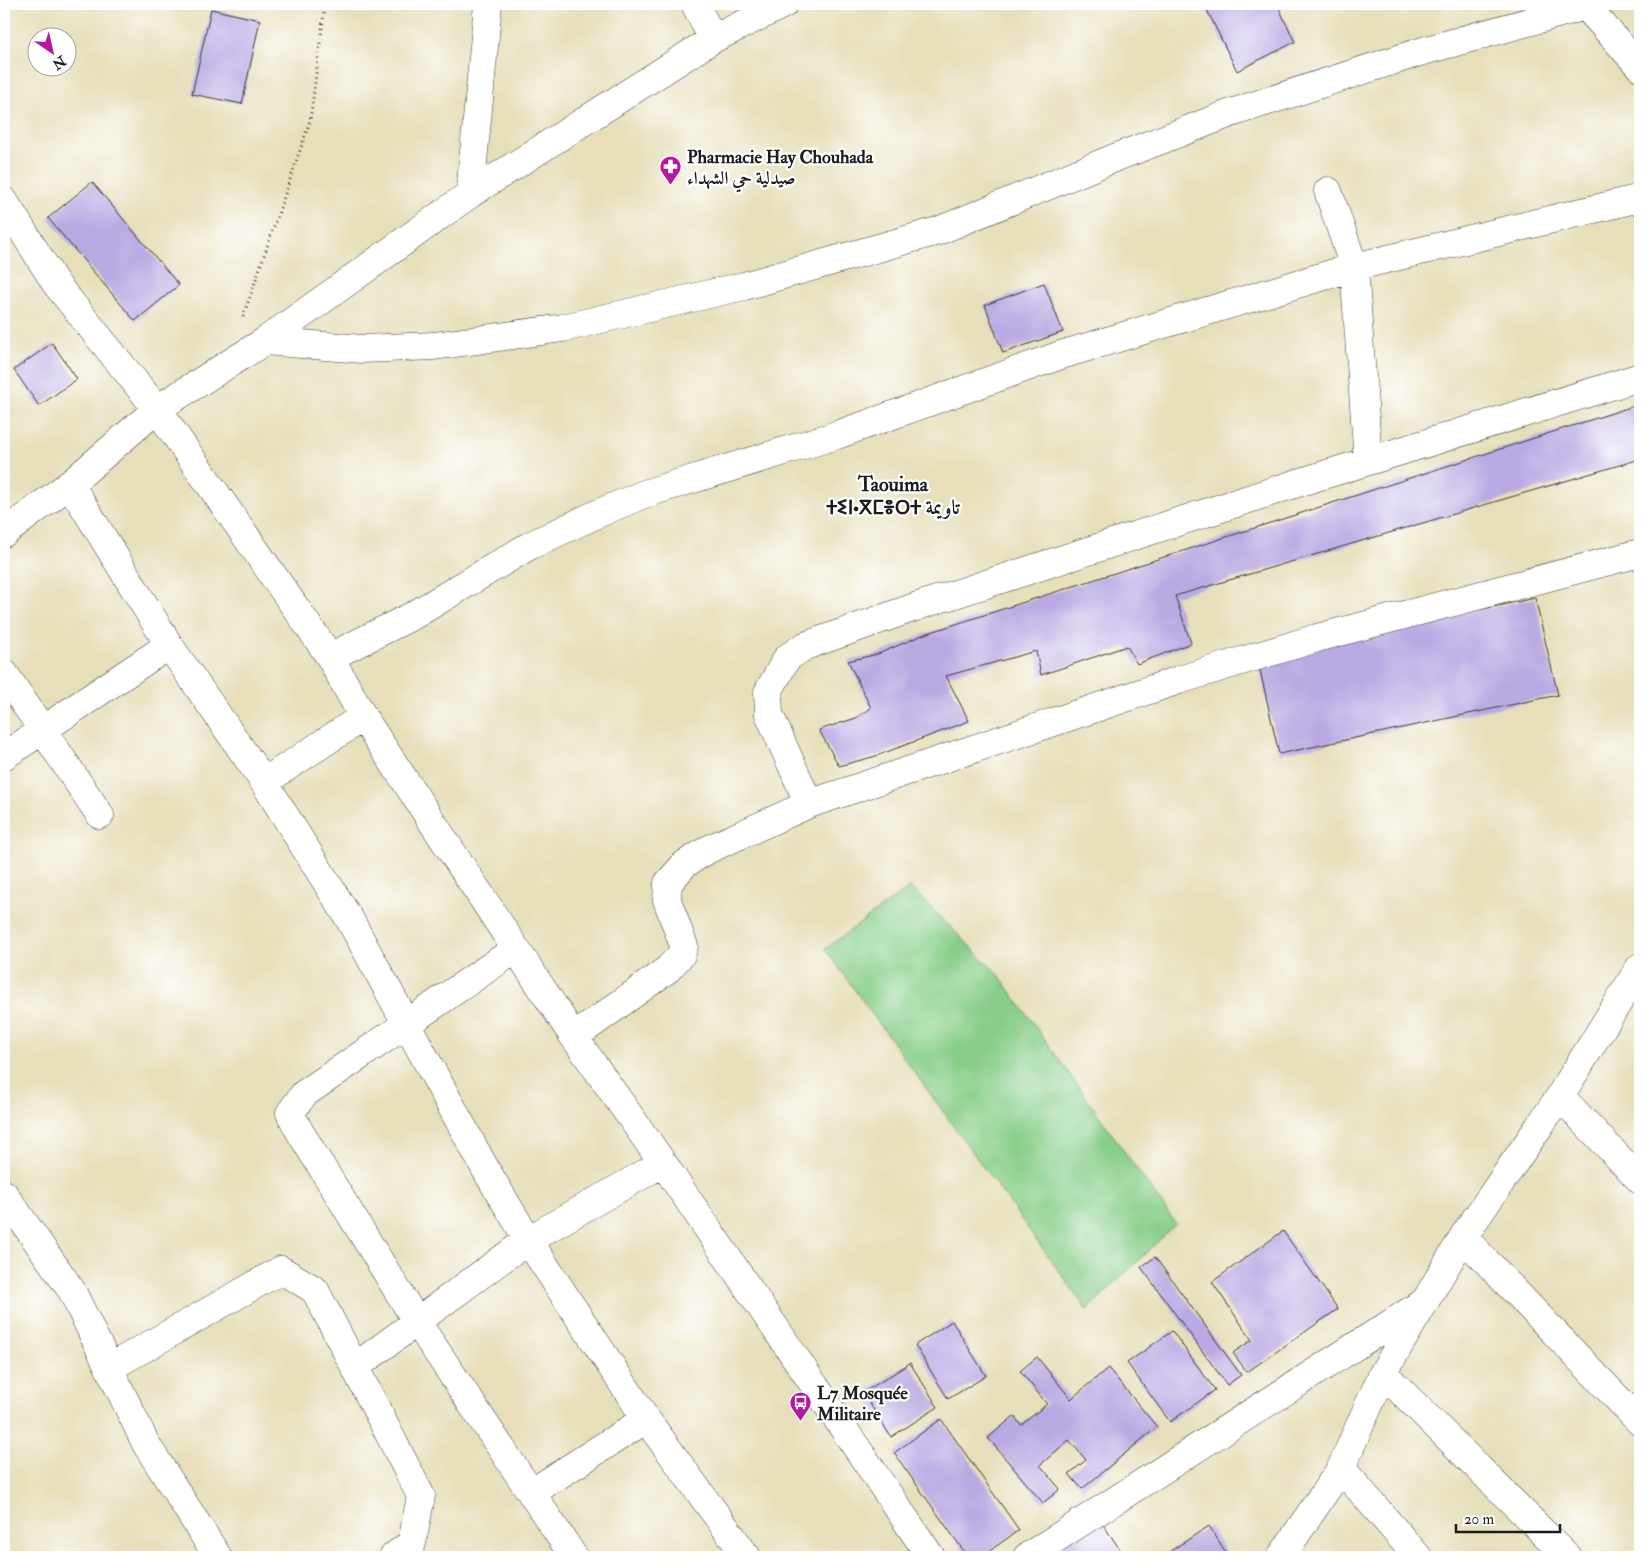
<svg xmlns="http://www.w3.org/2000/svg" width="1644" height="1561" font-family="'IM FELL Double Pica',Amiri,'Noto Sans Tifinagh',serif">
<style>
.green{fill:#87ce89;stroke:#527552}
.building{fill:#b9aae3}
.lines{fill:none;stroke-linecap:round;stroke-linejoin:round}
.minor-casing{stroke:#3a3934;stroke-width:29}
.path{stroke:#3a3934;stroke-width:3;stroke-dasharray:1 4;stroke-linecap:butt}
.minor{stroke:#fff;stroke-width:28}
.labels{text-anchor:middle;stroke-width:4.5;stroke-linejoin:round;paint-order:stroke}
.poi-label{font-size:18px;font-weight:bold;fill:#1c1c1c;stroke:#fff;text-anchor:start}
.quarter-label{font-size:20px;font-weight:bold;fill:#1c1c1c;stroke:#fff}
</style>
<rect width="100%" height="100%" fill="#fff"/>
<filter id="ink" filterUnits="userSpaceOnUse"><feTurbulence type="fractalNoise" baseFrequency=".02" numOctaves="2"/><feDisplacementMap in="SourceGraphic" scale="10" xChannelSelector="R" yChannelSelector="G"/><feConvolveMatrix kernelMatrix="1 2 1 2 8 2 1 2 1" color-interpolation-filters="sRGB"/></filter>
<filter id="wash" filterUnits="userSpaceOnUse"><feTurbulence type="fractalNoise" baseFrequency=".0096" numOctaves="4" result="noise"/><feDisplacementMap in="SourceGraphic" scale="20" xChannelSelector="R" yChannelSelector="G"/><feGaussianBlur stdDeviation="1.12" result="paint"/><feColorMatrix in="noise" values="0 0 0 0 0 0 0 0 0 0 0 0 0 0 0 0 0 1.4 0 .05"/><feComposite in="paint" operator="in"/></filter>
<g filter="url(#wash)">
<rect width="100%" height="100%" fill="#e6dfba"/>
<path class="green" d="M 910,887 L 999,975 L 1176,1224 L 1087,1310 L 825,949 Z"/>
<g id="blocks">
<path class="building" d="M 1204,4 L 1277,4 L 1295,42 L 1237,71 Z
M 211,9 L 260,20 L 242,104 L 192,94 Z
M 92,182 L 179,285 L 135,321 L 48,218 Z
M 1044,283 L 1063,332 L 1003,353 L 985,305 Z
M 52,343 L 77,379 L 39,406 L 14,370 Z
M 1640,404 L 1640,459 L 1175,596 L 1191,643 L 1137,664 L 1127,646 L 1041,675 L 1036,651 L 946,676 L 969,721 L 876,756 L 839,766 L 819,730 L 856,718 L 871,708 L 848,661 L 878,654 L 925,634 Z
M 1535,598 L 1558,695 L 1279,754 L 1257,657 Z
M 1283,1231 L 1338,1309 L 1247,1372 L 1233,1353 L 1252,1340 L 1212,1282 Z
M 1155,1257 L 1241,1375 L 1227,1385 L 1141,1267 Z
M 952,1321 L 986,1376 L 948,1399 L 915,1345 Z
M 1172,1331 L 1215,1390 L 1170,1422 L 1127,1363 Z
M 1037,1357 L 1071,1399 L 1108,1368 L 1157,1427 L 1082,1489 L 1069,1474 L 1086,1460 L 1069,1440 L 1040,1465 L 1060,1489 L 1043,1503 L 988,1438 L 1014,1416 L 1021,1425 L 1047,1404 L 1020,1371 Z
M 910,1363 L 938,1407 L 891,1437 L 863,1393 Z
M 941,1419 L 1019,1530 L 981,1557 L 968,1557 L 894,1453 Z
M 1098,1517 L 1125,1557 L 1039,1557 Z
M 1209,1526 L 1229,1557 L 1161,1557 Z"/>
</g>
</g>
<g filter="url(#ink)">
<use href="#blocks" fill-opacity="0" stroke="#3a3934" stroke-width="1"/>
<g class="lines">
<defs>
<path id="minor" d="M 695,4 L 713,39
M 1584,4 L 1640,67
M 1328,191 L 1354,267 L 1368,461
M 470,194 L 488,4
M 4,201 L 56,284 L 157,409 L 330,657 L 363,717 L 574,1037 L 663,1163 L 931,1557
M 265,341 L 362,349 L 434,346 L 563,328 L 744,286 L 938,231 L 1117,157 L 1231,113 L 1423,51 L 1586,6
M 70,484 L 169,645 L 264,782 L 350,920 L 486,1170 L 528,1240 L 646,1419 L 747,1557
M 4,533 L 70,484 L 157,409 L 265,341 L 470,194 L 713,39 L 784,4
M 330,657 L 414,615 L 529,546 L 597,514 L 644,494 L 837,435 L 1061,355 L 1354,267 L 1640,198
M 4,673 L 100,815
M 4,756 L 169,645
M 264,782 L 363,717
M 809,804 L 769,714 L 768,692 L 787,658 L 805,646 L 918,606 L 1301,482 L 1640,377
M 516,949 L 304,1094 L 290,1113 L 300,1132 L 417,1322 L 574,1557
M 574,1037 L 668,969 L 681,955 L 684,946 L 667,900 L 668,883 L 685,864 L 709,849 L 809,804 L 1179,680 L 1317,638 L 1640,553
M 1560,1096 L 1640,1180
M 4,1194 L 72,1291 L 146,1444 L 218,1557
M 1463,1237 L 1640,1422
M 355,1367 L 528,1240 L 663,1163
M 109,1368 L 281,1270 L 315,1290 L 421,1496 L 412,1543 L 393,1557
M 1383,1373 L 1568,1557
M 1341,1468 L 1418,1557
M 531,1493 L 646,1419
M 1027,1557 L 1421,1304
M 1281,1557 L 1341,1468 L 1383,1373 L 1463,1237 L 1560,1096 L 1640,967"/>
</defs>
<use href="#minor" class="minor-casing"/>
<path class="path" d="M 243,317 L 310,121 L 325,5 L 328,4"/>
<use href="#minor" class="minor"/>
</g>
</g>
<defs>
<symbol id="pharmacy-pin" viewBox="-11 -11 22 30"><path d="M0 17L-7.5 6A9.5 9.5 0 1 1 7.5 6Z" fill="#b5179e" stroke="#fff"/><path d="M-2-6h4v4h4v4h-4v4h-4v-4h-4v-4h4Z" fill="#fff"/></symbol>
<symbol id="bus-pin" viewBox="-11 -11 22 30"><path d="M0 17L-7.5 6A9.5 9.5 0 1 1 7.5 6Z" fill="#b5179e" stroke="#fff"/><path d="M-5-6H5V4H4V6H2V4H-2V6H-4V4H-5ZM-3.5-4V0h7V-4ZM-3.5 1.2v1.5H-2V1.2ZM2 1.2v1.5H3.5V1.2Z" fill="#fff"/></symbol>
</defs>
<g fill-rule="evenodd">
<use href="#pharmacy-pin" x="658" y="154" width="25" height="34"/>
<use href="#bus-pin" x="788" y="1390" width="25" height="34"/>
</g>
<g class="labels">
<g class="poi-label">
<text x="687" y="163">Pharmacie Hay Chouhada<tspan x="687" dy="21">صيدلية حي الشهداء</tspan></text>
<text x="817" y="1399">L7 Mosquée<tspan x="817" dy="21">Militaire</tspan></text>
</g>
<g class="quarter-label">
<text x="893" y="491">Taouima<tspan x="893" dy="23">ⵜⵉⵏ•ⴳⵎⴻⵔⵜ تاويمة</tspan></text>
</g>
</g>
<rect width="1644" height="1561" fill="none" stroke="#fff" stroke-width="20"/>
<g transform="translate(52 52) rotate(146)"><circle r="24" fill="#ffffff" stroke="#a4a4a4"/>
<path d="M0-4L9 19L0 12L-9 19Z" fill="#b5179e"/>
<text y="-8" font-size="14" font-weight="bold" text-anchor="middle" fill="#1c1c1c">N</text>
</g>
<path d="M1456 1524v8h104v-8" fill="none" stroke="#1c1c1c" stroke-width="2.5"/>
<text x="1464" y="1524" font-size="15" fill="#1c1c1c" stroke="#ffffff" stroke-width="4" paint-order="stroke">20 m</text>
</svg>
